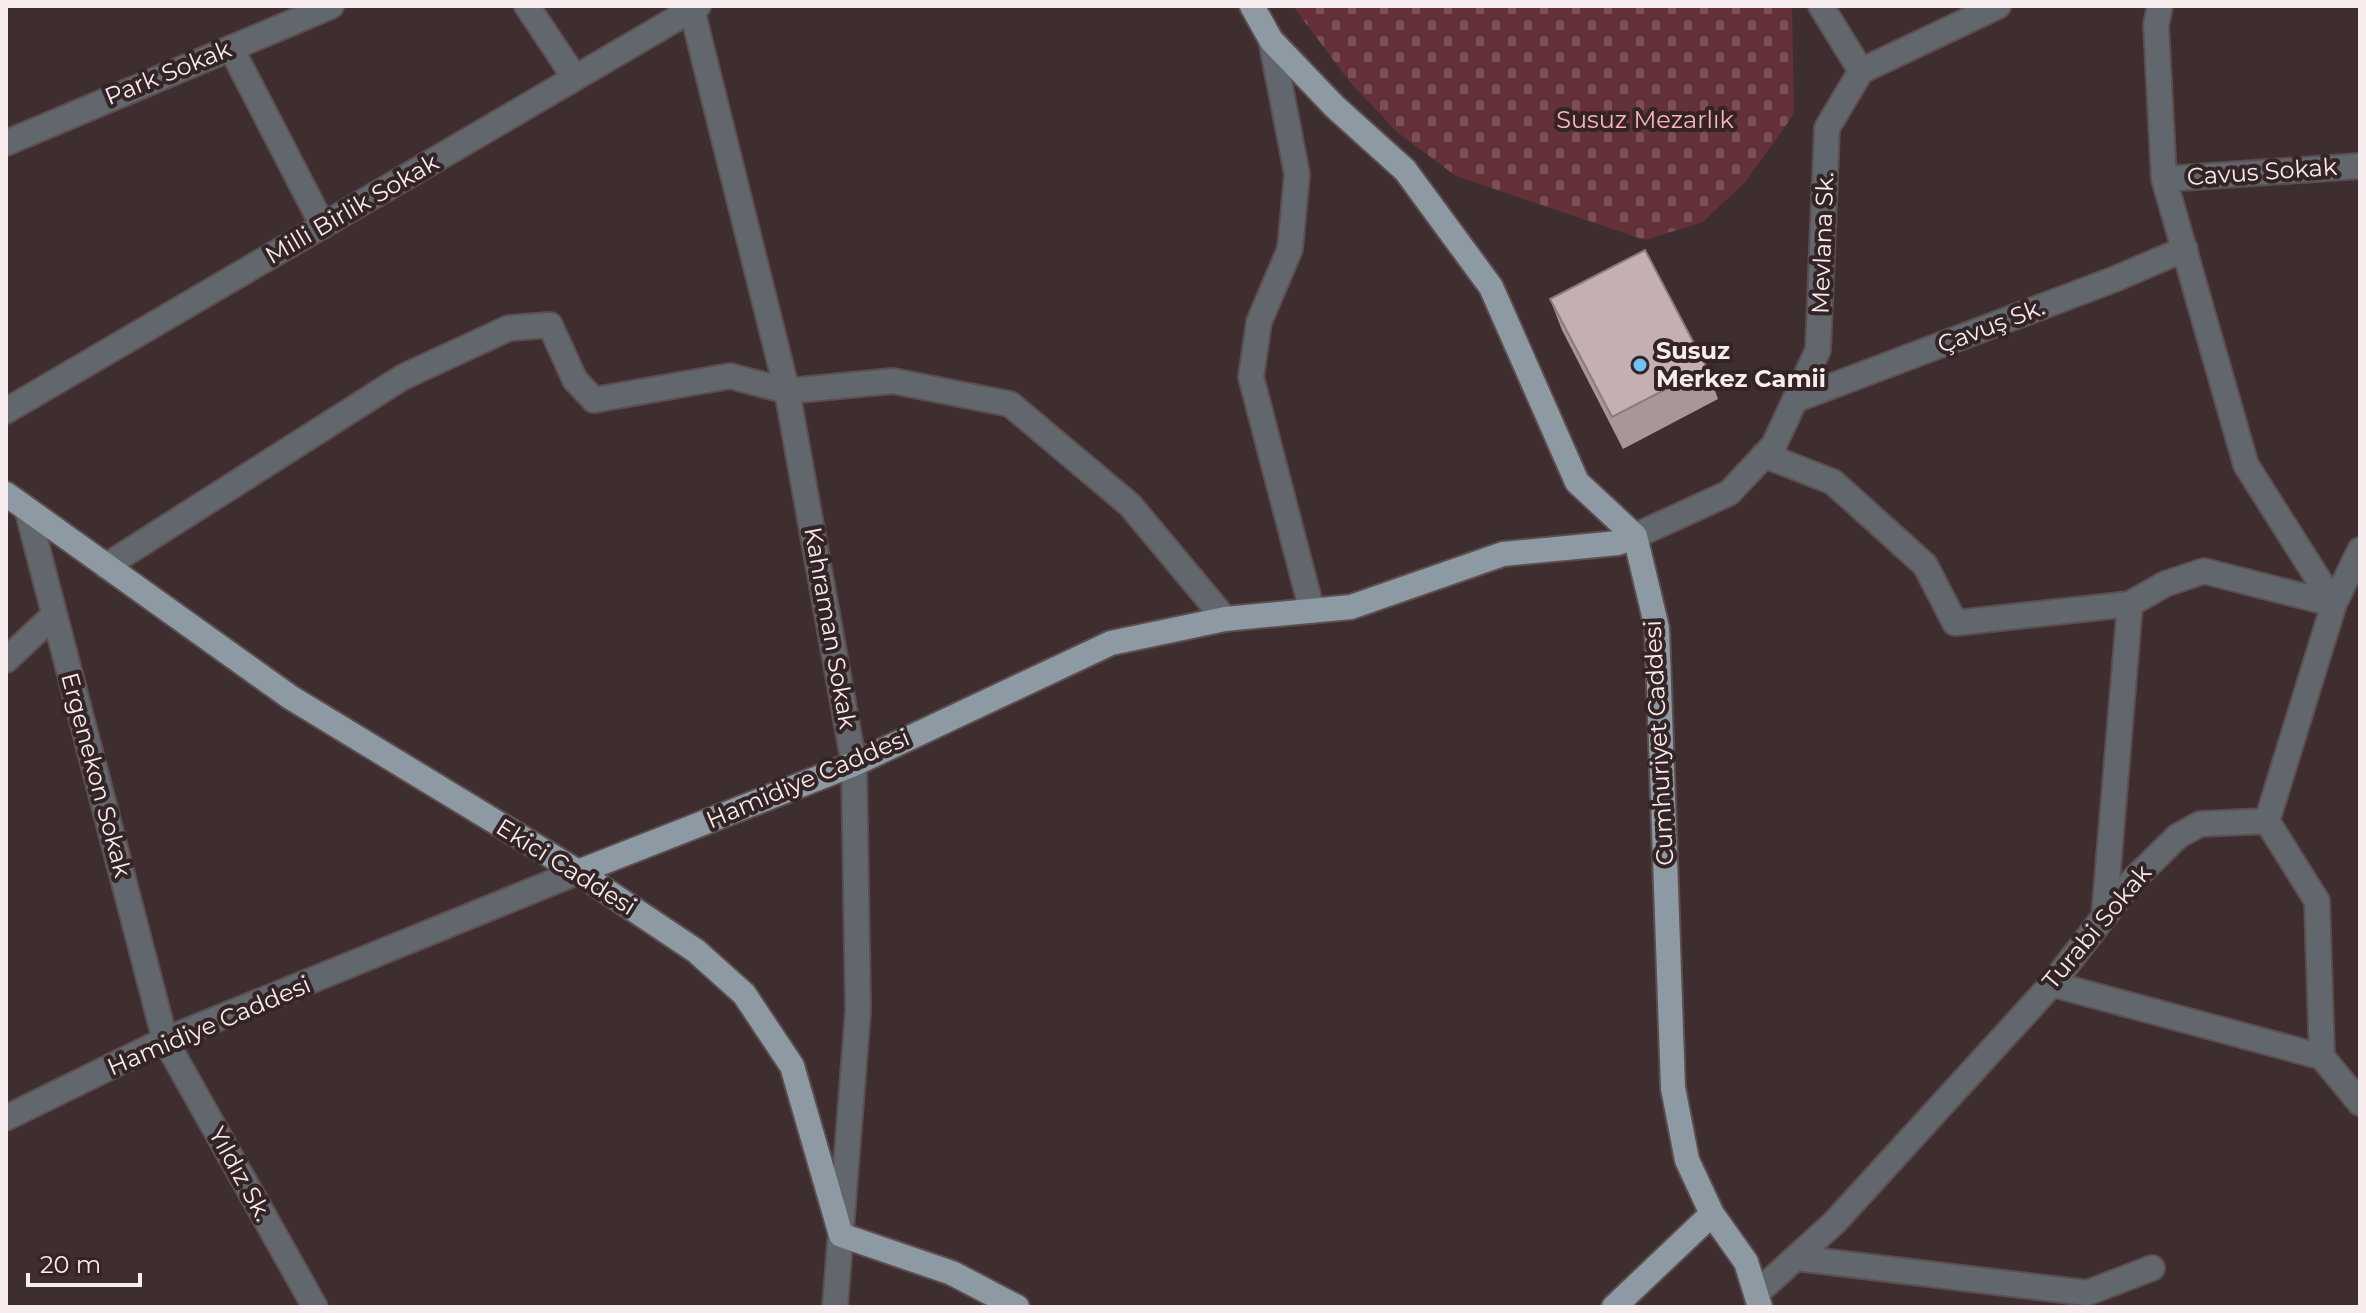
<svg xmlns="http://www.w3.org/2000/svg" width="2366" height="1313" font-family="Montserrat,sans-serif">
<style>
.cemetery{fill:url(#cemetery-stones)}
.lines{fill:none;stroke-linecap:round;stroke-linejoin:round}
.minor-casing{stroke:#5c4d4e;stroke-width:28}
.major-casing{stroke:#5c4d4e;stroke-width:28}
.minor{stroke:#61676c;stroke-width:24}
.major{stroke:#8e9aa3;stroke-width:24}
.wall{fill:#a99798}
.building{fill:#c4b0b1;stroke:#897b7c;stroke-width:2}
.poi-dot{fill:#71c1f5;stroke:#342426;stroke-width:3}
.labels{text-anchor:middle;stroke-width:8;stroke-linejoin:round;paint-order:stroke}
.street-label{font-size:24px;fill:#f8edee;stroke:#342426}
.park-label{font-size:24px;fill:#fcb3b9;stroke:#342426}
.poi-label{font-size:24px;font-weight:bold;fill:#f8edee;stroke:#342426;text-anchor:start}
</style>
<defs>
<pattern id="cemetery-stones" width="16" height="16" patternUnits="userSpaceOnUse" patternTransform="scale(2)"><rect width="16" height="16" fill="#653138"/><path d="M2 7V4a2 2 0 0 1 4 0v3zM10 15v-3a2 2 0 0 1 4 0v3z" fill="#7c4f55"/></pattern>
</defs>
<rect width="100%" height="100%" fill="#3e2e30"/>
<path class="cemetery" d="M 1293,6 L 1792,6 L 1794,114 L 1745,182 L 1703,222 L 1645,240 L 1456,176 L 1397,132 L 1349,81 Z"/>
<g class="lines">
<defs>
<path id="minor" d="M 527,6 L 575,78
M 1821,6 L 1861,71
M 2160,6 L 2156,25 L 2164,179 L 2246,465 L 2334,604
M 692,10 L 787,391 L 854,764 L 858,1011 L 835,1307
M 1271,40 L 1297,174 L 1290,249 L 1259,322 L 1251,377 L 1312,611
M 231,48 L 323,226
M 6,143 L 331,6
M 2164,179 L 2360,166
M 1795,400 L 2115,279 L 2185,249
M 6,411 L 698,6
M 1764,455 L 1833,482 L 1925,565 L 1955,623 L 2130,604 L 2165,584 L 2204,571 L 2334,604
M 27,509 L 165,1040 L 315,1307
M 1635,536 L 1729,493 L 1774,445 L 1818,350 L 1827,128 L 1861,71 L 1998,6
M 106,566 L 403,377 L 509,328 L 550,325 L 575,380 L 594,400 L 730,376 L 787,391 L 893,381 L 1010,404 L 1130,505 L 1225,619
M 6,660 L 54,615
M 2267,821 L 2317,901 L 2322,1057
M 2104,917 L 2130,604
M 2052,984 L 2322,1057 L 2360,1103
M 6,1118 L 165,1040 L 578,872
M 1796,1258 L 2087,1293 L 2152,1268
M 1756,1294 L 1835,1222 L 2052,984 L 2131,882 L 2178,836 L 2200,824 L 2267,821 L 2334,604 L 2360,550"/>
<path id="major" d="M 1252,6 L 1271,40 L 1334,106 L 1405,170 L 1491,287 L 1577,482 L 1635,536 L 1657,628 L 1673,1088 L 1687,1160 L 1712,1214 L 1746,1262 L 1760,1307
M 6,494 L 290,697 L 578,872 L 696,951 L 744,994 L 792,1066 L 841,1235 L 952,1273 L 1017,1307
M 578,872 L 854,764 L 1111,643 L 1225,619 L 1351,607 L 1503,554 L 1618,543 L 1635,536
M 1614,1307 L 1712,1214"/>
</defs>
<use href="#minor" class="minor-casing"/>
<use href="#major" class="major-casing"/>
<use href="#minor" class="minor"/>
<use href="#major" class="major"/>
</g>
<path class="wall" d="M 1550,299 L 1707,368 L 1718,399 L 1623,449 L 1562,330 Z"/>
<path class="building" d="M 1645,250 L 1707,368 L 1612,417 L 1550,299 Z"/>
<circle class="poi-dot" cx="1640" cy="365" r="8"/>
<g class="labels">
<g class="street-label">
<text transform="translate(168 73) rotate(-22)" y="8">Park Sokak</text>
<text transform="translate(2262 172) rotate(-4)" y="8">Cavus Sokak</text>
<text transform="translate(352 209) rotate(-30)" y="8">Milli Birlik Sokak</text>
<text transform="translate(1823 243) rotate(-88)" y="8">Mevlana Sk.</text>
<text transform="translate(1991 326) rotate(-21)" y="8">Çavuş Sk.</text>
<text transform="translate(830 628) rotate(80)" y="8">Kahraman Sokak</text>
<text transform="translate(1659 743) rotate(-93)" y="8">Cumhuriyet Caddesi</text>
<text transform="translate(96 775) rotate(75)" y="8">Ergenekon Sokak</text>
<text transform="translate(808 779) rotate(-23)" y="8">Hamidiye Caddesi</text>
<text transform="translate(566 867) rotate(32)" y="8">Ekici Caddesi</text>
<text transform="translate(2097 927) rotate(-50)" y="8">Turabi Sokak</text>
<text transform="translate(209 1026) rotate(-23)" y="8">Hamidiye Caddesi</text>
<text transform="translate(240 1174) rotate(61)" y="8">Yıldız Sk.</text>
</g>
<g class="park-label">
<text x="1645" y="128">Susuz Mezarlık</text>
</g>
<g class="poi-label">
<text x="1656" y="359">Susuz<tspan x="1656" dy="28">Merkez Camii</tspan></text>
</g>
</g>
<rect width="2366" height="1313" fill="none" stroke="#f8edee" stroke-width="16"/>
<path d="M28 1273v12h112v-12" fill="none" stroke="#f8edee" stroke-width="4"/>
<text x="40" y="1273" font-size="24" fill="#f8edee" stroke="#342426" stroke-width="6" paint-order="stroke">20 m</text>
</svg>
